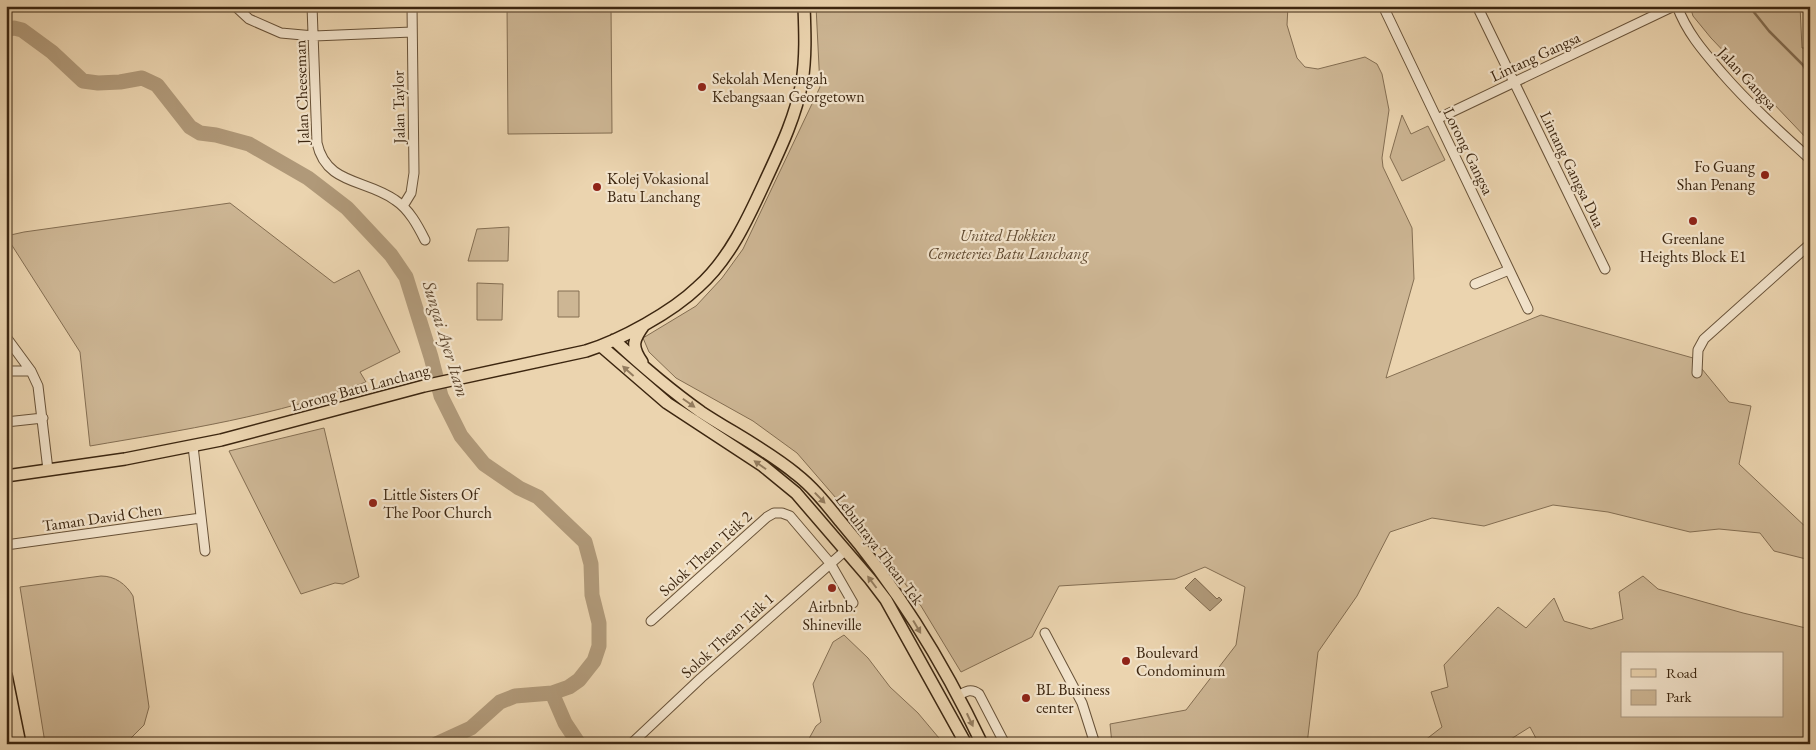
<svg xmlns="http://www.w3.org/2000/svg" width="1816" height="750" font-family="'EB Garamond',serif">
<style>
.green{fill:#cdb694;stroke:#846e52;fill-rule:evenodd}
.water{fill:#b09979;stroke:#826b4f}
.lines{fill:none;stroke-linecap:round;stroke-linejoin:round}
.stream{stroke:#826b4f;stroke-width:2.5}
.river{stroke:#b09979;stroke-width:15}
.minor-casing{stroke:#685238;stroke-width:11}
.major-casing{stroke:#3c2610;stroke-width:14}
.minor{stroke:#f2e3cb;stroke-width:9}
.major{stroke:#ebd4af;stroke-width:11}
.oneway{fill:#947d60}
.poi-dot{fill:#8f2418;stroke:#f2e3cb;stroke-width:2}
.labels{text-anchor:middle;stroke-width:4.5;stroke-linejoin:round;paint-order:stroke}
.street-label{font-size:16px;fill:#3c2610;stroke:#f2e3cb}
.poi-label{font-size:16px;fill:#3c2610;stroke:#f2e3cb;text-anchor:start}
.park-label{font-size:16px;font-style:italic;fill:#604a31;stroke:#f2e3cb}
.water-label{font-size:18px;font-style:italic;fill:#5f4830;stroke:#f2e3cb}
</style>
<rect width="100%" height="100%" fill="#ebd4af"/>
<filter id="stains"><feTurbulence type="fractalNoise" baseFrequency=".004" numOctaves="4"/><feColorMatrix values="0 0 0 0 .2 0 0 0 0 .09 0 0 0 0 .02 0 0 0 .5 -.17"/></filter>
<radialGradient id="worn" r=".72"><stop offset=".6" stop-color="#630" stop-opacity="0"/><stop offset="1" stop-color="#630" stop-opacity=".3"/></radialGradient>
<path class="green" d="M 507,6 L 611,6 L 612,133 L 508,134 Z
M 816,6 L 1288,6 L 1287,25 L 1297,58 L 1305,67 L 1318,69 L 1365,57 L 1377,64 L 1382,74 L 1389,110 L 1382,158 L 1383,167 L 1412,228 L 1414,279 L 1386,378 L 1541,315 L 1693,358 L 1729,402 L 1751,406 L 1739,464 L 1810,531 L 1810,560 L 1774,551 L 1760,533 L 1719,529 L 1690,532 L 1608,512 L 1553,505 L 1484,526 L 1432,518 L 1390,532 L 1357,596 L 1318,652 L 1307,744 L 1112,744 L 1110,724 L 1186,710 L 1236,645 L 1245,587 L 1205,567 L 1175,579 L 1059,586 L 1032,637 L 961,672 L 921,606 L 881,550 L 797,453 L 753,421 L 676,378 L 649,352 L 643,338 L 696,306 L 722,278 L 743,249 L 820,87 Z
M 1690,6 L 1800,6 L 1802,48 L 1810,48 L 1810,142 L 1711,38 L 1693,16 Z
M 1402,115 L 1411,134 L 1428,126 L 1445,160 L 1402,181 L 1390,157 Z
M 230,203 L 334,283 L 359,270 L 400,352 L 360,372 L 366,382 C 277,416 183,430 90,446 L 80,352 L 6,236 L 24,232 Z
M 509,227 L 508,261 L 468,261 L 477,229 Z
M 477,283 L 503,284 L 502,320 L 477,320 Z
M 558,291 L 579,291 L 579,317 L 558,317 Z
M 324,428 L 359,577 L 343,584 L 335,583 L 301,594 L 229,451 Z
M 101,576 C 115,576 126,584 133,596 L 149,707 L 144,725 L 129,740 L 101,744 L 45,743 L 20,587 Z
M 1643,576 L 1658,589 L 1743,613 L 1810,629 L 1810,744 L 1539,744 L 1530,727 L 1503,744 L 1420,744 L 1442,727 L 1431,692 L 1448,687 L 1444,665 L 1498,607 L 1526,628 L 1554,598 L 1564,621 L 1591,629 L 1623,619 L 1619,592 ZM 1622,654 L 1782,654 L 1782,716 L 1622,716 Z
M 844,635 L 868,658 L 890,687 L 918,713 L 944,744 L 806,744 L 816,726 L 821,722 L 813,684 L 833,642 Z"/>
<path class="water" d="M 1195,578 L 1217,599 L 1219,597 L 1222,600 L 1210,611 L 1185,588 Z"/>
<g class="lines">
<path class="stream" d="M 1749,6 L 1769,31 L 1803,65 L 1810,77"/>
<path class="river" d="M 6,30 L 14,28 L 22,30 L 52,52 L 83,81 L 98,83 L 120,82 L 142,78 L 157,85 L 190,127 L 200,133 L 216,135 L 249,144 L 308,178 L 347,208 L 391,255 L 406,277 L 431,357 L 441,396 L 461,436 L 484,464 L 519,488 L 538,497 L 585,542 L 591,564 L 592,595 L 599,623 L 599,646 L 594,661 L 579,680 L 569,687 L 552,693 L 515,696 L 500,702 L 471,728 L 436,744
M 552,693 L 565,723 L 579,744"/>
<defs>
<path id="minor" d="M 235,6 L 249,19 L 281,33 L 314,36 L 412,32
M 312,6 L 317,143 C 326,185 366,179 395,200 C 409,209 418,226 425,240
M 1383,6 L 1528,309
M 1477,6 L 1605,269
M 1677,6 C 1687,33 1704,52 1722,73 C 1749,104 1779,131 1810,159
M 1809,6 L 1810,25
M 1437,119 L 1674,6
M 403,206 L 411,193 L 414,173 L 412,6
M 1475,284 L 1509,270
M 6,337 L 31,371 L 38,386 L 48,470
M 6,371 L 31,371
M 1697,373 L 1698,350 L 1704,339 L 1810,244
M 6,422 L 43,418
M 193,446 L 205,551
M 6,545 L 201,518
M 651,621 L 767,517 L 774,513 L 782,513 L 790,516 L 830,563 L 853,603
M 1045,633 L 1082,703 L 1095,744
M 958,696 C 966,691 971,688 979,694 L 1005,744
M 631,744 L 701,678 L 846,550"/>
<path id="major" d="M 614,340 C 642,366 670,390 701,412 C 733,433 767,450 796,474 C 813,487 827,505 840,521 C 897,587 944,664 982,744
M 601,346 L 667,403 L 763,466 L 796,493 L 870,579 L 886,600 L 966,744
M 642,362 C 631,346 633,340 644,325
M 6,476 L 125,459 L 221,440 L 424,386 L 586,351 C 621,340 672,312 698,287 C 731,258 750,214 768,175 C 782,145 796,115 802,82 C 806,57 805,32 804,6
M 6,675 L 20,744
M 6,723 L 11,744"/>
</defs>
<use href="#minor" class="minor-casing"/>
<use href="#major" class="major-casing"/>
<use href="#minor" class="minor"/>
<use href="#major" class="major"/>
</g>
<defs><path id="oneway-solid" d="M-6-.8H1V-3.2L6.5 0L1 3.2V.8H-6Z" transform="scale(1.25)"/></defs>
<g class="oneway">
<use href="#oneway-solid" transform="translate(628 371) rotate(-138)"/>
<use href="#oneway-solid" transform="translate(689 403) rotate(35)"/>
<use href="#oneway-solid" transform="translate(760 465) rotate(-145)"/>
<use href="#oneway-solid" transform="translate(820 498) rotate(46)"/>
<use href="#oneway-solid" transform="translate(872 582) rotate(-127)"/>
<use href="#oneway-solid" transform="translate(917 627) rotate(59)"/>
<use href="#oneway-solid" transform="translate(970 720) rotate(65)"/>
</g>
<g class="poi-dot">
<circle cx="702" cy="87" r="5"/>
<circle cx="1765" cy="175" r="5"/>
<circle cx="597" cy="187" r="5"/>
<circle cx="1693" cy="221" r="5"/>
<circle cx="373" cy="503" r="5"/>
<circle cx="832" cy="588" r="5"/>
<circle cx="1126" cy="661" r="5"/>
<circle cx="1026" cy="698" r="5"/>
</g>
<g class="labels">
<g class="street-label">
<text transform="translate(1535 56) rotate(-25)" y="6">Lintang Gangsa</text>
<text transform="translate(1748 78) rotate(47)" y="6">Jalan Gangsa</text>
<text transform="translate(301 92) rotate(-92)" y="6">Jalan Cheeseman</text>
<text transform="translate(398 107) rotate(-91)" y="6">Jalan Taylor</text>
<text transform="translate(1469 151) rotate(64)" y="6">Lorong Gangsa</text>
<text transform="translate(1573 169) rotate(64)" y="6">Lintang Gangsa Dua</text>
<text transform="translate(360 387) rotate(-15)" y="6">Lorong Batu Lanchang</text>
<text transform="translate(102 517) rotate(-8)" y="6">Taman David Chen</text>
<text transform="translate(880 549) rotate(53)" y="6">Lebuhraya Thean Tek</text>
<text transform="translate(705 553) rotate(-42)" y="6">Solok Thean Teik 2</text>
<text transform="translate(727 635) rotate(-42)" y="6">Solok Thean Teik 1</text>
</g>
<g class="poi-label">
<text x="712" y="84">Sekolah Menengah<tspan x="712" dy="18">Kebangsaan Georgetown</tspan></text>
<text x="1755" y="172" text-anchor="end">Fo Guang<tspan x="1755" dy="18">Shan Penang</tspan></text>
<text x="607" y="184">Kolej Vokasional<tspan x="607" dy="18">Batu Lanchang</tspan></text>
<text x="1693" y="244" text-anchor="middle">Greenlane<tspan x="1693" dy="18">Heights Block E1</tspan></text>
<text x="383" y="500">Little Sisters Of<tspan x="383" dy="18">The Poor Church</tspan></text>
<text x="832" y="612" text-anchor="middle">Airbnb.<tspan x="832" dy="18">Shineville</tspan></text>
<text x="1136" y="658">Boulevard<tspan x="1136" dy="18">Condominum</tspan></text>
<text x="1036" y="695">BL Business<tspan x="1036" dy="18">center</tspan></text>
</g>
<g class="park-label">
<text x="1008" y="241">United Hokkien<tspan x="1008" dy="18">Cemeteries Batu Lanchang</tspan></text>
</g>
<g class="water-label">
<text transform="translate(446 339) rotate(73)" y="6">Sungai Ayer Itam</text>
</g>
</g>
<rect width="1816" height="750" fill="none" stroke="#ebd4af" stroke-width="25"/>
<rect x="8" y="8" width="1801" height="735" fill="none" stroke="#3c2610" stroke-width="2.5"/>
<rect x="12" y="12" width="1791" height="725" fill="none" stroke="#3c2610"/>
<rect x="1621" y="652" width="162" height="65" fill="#f2e3cb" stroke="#a99780"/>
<rect x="1631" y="669" width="25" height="8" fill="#ebd4af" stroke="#a99780"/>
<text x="1666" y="678" font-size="15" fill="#3c2610">Road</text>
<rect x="1631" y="690" width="25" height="15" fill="#cdb694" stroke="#a99780"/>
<text x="1666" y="702" font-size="15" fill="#3c2610">Park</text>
<rect width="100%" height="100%" filter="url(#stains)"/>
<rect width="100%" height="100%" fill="url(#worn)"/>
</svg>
